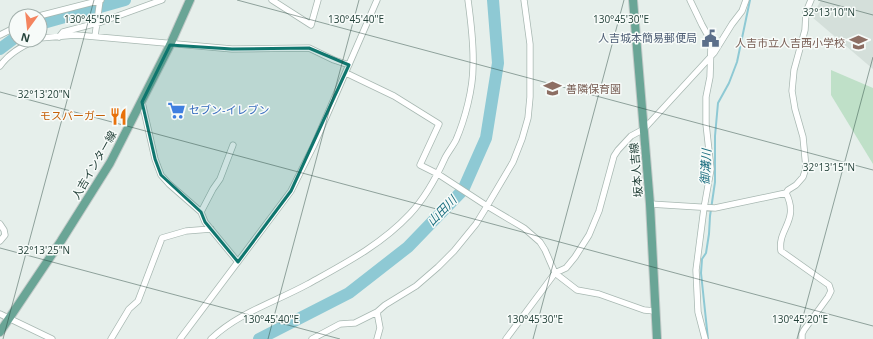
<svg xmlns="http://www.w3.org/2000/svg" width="873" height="339" font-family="'Open Sans','Noto Sans JP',sans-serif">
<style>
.built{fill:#d4dfda}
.green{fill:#bfe0c8}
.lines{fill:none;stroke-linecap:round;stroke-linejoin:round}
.stream{stroke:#8ec9d4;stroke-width:2}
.river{stroke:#8ec9d4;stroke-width:12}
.street-casing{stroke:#a8b8b2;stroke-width:7}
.primary-casing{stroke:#c2cac8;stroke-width:10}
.street{stroke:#fff;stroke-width:5.5}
.primary{stroke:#6aa596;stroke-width:8}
.marked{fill:#0f766e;fill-opacity:0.2;stroke:#0f766e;stroke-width:3;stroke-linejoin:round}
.ticks{fill:none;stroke:#24423a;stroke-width:1;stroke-opacity:0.45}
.labels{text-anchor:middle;stroke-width:3;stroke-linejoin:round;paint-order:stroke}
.service-label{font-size:11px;fill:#4e5e75;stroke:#f7fbf9;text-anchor:end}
.education-label{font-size:11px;fill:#785e54;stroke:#f7fbf9;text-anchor:end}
.shop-label{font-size:11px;fill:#366cbe;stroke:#f7fbf9;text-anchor:start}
.food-label{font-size:11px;fill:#c56008;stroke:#f7fbf9;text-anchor:end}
.street-label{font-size:11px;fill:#24423a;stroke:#f7fbf9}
.water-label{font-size:12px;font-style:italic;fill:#1c6f80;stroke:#f7fbf9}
.ticks-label{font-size:10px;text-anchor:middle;fill:#24423a;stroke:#f7fbf9;stroke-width:3;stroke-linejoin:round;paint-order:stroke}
</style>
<rect width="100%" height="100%" fill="#e6efeb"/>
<path class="built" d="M 821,0 L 873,0 L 873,69 L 812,17 Z"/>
<path class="green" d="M 831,70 L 873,88 L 873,164 L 831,95 Z"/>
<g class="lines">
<path class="stream" d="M 708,339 L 701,273 L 702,259 L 706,253 L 709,234 L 710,216 L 715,182 L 715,136 L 718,103 L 729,83 L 737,62 L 750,0"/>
<path class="river" d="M 40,24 L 125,0
M 0,49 L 16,37
M 259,339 L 349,293 L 408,247 L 463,190 L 486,138 L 498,63 L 493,0"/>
<defs>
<path id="street" d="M 272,0 L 311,25 L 318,0
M 690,0 L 702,25 L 707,34 L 711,45 L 710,77 L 706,97 L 706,124 L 711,169 L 704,208 L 696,270 L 698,312 L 705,339
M 39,16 L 101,0
M 0,35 L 16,27
M 95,36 L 100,0
M 59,37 L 63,32 L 101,22 L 162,0
M 40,38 L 76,35 L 232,49 L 309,48 L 334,60 L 349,65
M 0,66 C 9,53 22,46 36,40
M 346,73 L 394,96 L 439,124 L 420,165 L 438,174 L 487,206 L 524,228 L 540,242 L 545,250 L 555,273 L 577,290 L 599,294 L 644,310 L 655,311
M 142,102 L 155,159 L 161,175 L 169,184 L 201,212 L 205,222 L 238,262
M 786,193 C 800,221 777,229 781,251 L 829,285 L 831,291 L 828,297 L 804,330 L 802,334 L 802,339
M 650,204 L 715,208 L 786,193 L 788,190 L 796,185 L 803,177 L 806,168 L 803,137 L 795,109 L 792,91 L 794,70 L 805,30 L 806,12 L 811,0
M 201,212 L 213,189 L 220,179 L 233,145
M 0,224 L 4,230 L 5,235 L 0,241
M 0,314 L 52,339
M 111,339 L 129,309 L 138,301 L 162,238 L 186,231 L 211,229
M 180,339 L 291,191 L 314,145 L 377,0
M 211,339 C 238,313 275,302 308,284 C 344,264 381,245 410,214 C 425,198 436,178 445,158 C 448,152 453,146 456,140 C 465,119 473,89 473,66 C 474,44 471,22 468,0
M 312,339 L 340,324 L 355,323 L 377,312 L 385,305 L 416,286 L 438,267 L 454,251 L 476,224 L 487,206 L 513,162 L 522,139 L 528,118 L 530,97 L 530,44 L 524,0
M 377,339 L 380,328 L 377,312
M 506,339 L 555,273 L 566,268 L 575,257 L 589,235 L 599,211 L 614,156 L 618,150 L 631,136 L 644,129 L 714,53 L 732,24 L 742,11 L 746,0"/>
<path id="primary" d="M 633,0 L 650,204 L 657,339
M 0,332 L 61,241 L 110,163 L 170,45 L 190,0"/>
</defs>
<use href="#street" class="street-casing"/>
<use href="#primary" class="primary-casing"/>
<use href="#street" class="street"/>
<use href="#primary" class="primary"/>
</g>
<path class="marked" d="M 170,45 L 232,49 L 309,48 L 349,65 L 291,191 L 238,262 L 205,222 L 201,212 L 161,175 L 155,159 L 142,102 Z"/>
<path class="ticks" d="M 237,0 L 873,170M 818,0 L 873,15M 0,92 L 873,326M 0,248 L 340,339M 3,339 L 94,0M 268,339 L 359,0M 533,339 L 624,0M 797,339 L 873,57"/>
<defs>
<symbol id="civic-bare" viewBox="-9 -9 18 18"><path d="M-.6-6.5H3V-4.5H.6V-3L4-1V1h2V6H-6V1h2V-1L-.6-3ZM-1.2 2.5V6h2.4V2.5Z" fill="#5c6f8a" stroke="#f7fbf9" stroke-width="2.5" paint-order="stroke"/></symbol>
<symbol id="school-bare" viewBox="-9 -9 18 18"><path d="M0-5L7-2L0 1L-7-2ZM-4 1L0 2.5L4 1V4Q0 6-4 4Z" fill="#8d6e63" stroke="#f7fbf9" stroke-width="2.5" paint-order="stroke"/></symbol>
<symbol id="supermarket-bare" viewBox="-9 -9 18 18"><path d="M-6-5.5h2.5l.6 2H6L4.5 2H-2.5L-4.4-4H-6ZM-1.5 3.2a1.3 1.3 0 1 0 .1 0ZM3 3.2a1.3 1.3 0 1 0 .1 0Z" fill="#3f7fe0" stroke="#f7fbf9" stroke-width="2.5" paint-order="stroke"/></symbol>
<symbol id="restaurant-bare" viewBox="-9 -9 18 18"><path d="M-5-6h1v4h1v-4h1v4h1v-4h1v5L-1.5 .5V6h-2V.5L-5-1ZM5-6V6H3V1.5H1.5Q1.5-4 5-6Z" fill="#e8710a" stroke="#f7fbf9" stroke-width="2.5" paint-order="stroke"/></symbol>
</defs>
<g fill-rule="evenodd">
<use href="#civic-bare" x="698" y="26" width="25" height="25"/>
<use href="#school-bare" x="846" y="30" width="25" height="25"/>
<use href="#school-bare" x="540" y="76" width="25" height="25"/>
<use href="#supermarket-bare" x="164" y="98" width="25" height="25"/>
<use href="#restaurant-bare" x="106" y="104" width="25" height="25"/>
</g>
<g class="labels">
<g class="service-label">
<text x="697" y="42">人吉城本簡易郵便局</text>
</g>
<g class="education-label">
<text x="845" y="47">人吉市立人吉西小学校</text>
<text x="566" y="93" text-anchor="start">善隣保育園</text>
</g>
<g class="shop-label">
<text x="189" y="114">セブン-イレブン</text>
</g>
<g class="food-label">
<text x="106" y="120">モスバーガー</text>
</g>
<g class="street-label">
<text transform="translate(94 165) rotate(-60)" y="4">人吉インター線</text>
<text transform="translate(636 170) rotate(-95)" y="4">坂本人吉線</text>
</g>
<g class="water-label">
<text transform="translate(706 167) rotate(-87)" y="4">御溝川</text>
<text transform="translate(442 211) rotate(-46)" y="4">山田川</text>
</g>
</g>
<g class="ticks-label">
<text x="829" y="16">32°13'10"N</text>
<text x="92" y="23">130°45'50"E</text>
<text x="356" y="23">130°45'40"E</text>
<text x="621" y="23">130°45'30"E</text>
<text x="44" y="98">32°13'20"N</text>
<text x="829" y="171">32°13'15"N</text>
<text x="44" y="254">32°13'25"N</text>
<text x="271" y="323">130°45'40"E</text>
<text x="535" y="323">130°45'30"E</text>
<text x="800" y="323">130°45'20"E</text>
</g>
<g transform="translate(28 28) rotate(195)"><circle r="19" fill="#f7fbf9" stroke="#a3b1ad"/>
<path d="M0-3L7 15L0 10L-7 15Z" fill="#f4845f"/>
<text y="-6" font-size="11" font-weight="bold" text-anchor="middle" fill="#24423a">N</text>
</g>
</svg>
